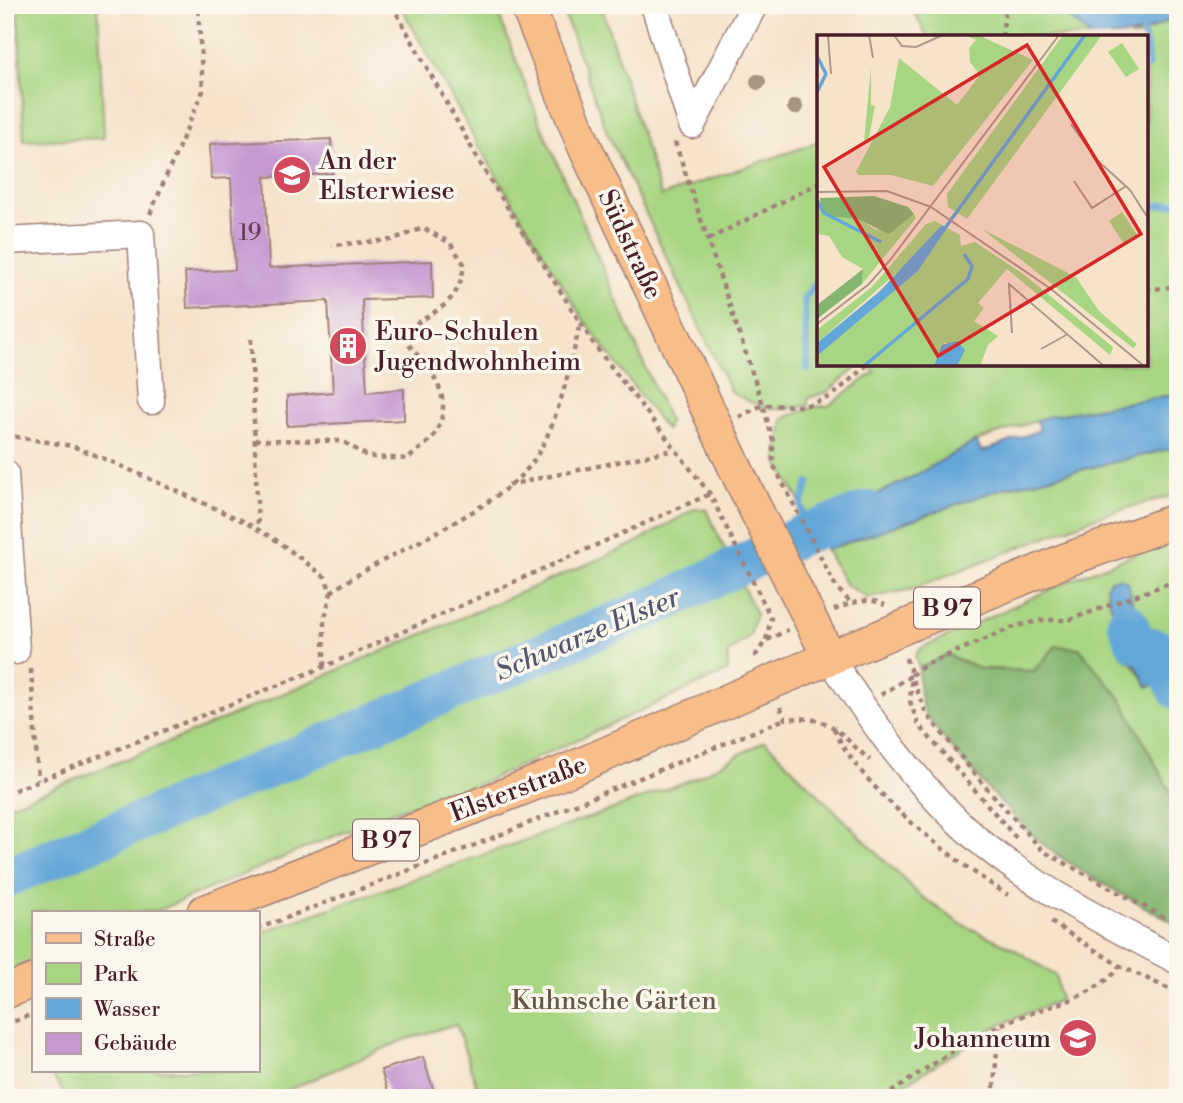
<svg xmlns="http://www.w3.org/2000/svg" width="1183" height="1103" font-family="'Libre Bodoni',serif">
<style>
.green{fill:#a7d582;stroke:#787a56;stroke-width:2}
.forest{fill:#85b670;stroke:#686a4e;stroke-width:2}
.water{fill:#63a6d8;stroke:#566282;stroke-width:2}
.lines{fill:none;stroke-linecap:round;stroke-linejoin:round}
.stream{stroke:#63a6d8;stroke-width:7}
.river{stroke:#63a6d8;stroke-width:40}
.building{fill:#c598d2}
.minor-casing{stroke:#a0817a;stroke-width:29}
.major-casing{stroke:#a0817a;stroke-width:36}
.path{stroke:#a0817a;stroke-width:4.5;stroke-dasharray:5 5;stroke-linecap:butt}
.minor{stroke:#fff;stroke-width:26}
.major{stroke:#f8bd89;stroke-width:33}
.tree{fill:#a69581}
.labels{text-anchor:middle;stroke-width:7;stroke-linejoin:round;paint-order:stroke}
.number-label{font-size:23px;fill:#693d55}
.shield{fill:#fbf7ec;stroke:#7f6065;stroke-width:2}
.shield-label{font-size:24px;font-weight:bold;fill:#4a1f2b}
.poi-label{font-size:26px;fill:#4a1f2b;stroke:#fbf7ec;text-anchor:start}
.street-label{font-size:26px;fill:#4a1f2b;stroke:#fbf7ec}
.park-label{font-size:26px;fill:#665645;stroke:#fbf7ec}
.water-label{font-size:28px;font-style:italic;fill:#545570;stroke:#fbf7ec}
.inset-river{fill:none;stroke:#63a6d8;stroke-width:3.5}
.inset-road{fill:none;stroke:#b1958a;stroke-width:2}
.view{fill:#d62828;fill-opacity:0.15;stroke:#d62828;stroke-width:3.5}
.inset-edge{fill:none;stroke:#4a1f2b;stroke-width:3.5}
</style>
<rect width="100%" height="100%" fill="#fbf7ec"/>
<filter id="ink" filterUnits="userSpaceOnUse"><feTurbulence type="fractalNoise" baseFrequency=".0143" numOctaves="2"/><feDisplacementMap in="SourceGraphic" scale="14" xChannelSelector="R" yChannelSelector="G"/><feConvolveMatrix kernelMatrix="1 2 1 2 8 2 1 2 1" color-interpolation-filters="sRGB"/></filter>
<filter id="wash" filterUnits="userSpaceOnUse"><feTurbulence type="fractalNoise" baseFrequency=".00686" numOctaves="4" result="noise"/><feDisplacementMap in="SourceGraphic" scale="28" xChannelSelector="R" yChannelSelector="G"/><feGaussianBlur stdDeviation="1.57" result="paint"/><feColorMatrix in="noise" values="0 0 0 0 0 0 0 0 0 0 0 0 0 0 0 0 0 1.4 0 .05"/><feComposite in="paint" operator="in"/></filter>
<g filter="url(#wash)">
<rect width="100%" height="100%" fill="#f5e3ca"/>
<path class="green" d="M 18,5 L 98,5 L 104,138 L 24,141 Z
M 400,5 L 495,5 L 540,123 L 669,422 L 666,430 L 583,319 L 480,148 Z
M 561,5 L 601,5 L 661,196 L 819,142 L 819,364 L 861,364 L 827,392 L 808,398 L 808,405 C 776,414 759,408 731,392 L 607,132 Z
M 911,5 L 1055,5 L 1091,37 L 927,37 Z
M 1178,13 L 1178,394 L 1050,416 L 976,441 L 909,479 L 813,525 L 777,461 L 783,418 L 814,407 L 828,406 L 875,372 L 869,364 L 1146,364 L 1146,37 L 1129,37 L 1151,30 Z
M 1178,447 L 1178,494 L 1099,516 L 913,589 L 868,598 L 846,585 L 826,550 L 1000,489 Z
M 696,508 L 706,510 L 756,614 L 750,636 L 728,653 L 728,671 L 484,782 L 391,812 L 154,912 L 33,912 L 33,963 L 5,974 L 5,807 L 179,738 L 632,545 Z
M 1178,537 L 1178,687 L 1162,657 L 1164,655 L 1162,644 L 1138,627 L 1128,582 L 1131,661 L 1149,687 L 1166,678 L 1143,666 L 1161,658 L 1178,692 L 1178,799 L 1056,646 L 1034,671 L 980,669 L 948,655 L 919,668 L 915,656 L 920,649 L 1073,579 Z
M 765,741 L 918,894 L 961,924 L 1011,947 L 1056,976 L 1060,1000 L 999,1025 L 882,1098 L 481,1098 L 456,1024 L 401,1041 L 288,1090 L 278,1098 L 68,1098 L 48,1070 L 257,1070 L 257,934 L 611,810 L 695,778 Z"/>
<path class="forest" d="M 1056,646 L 1079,648 L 1122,700 L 1171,794 L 1178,799 L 1178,925 C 1134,901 1089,878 1049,849 C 1028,834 932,731 924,710 C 919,697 918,682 919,668 L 948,655 L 980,669 L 1034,671 Z"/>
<path class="water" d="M 1055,5 L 1178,5 L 1178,13 C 1150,35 1125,37 1091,37 Z
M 1178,394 L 1178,447 L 1000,489 L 826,550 L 813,525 L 909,479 L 976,441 L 982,452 L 1040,430 L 1037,420 L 1050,416 Z
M 1119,578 L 1128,582 L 1138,627 L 1164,639 L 1162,650 L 1165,655 L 1143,666 L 1158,661 L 1166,678 L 1148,687 L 1136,665 L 1127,660 L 1106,587 L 1110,580 Z"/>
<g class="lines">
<path class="stream" d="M 1143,33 L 1144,37
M 1146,44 L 1148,66
M 1146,207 L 1178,203
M 808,369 L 804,298 L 819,280
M 804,534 L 801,505 L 809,483"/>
<path class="river" d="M 1127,622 L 1136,643 L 1157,649 L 1178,690
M 5,878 L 664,602 L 804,534 L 867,511"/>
</g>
<g id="blocks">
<path class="building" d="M 331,139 L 332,174 L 265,177 L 269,268 L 432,261 L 433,298 L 362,300 L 367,392 L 404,389 L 404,420 L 287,426 L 287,396 L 333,392 L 328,301 L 187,308 L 185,272 L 235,270 L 231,178 L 211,179 L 210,144 Z
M 423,1057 L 436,1098 L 390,1098 L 381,1070 Z"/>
</g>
</g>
<g filter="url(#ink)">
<use href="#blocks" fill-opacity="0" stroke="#a0817a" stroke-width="2"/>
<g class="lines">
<defs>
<path id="minor" d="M 654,5 L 692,125 L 754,5
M 5,241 L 141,234 L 151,401
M 5,473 L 16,651
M 829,657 C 873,723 917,787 977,839 C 1037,890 1109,924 1178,961"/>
<path id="major" d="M 527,5 L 584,145 L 741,480 L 829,657
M 204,912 L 569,770 L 769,683 L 1066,560 L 1178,520
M 5,992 L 33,981"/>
</defs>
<use href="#minor" class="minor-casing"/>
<use href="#major" class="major-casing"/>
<path class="path" d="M 392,5 L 484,170 L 595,346 L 710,494 L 771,618 L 766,640 L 756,655 L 758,660
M 1002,37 L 1006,5
M 675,142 L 763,405 L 773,441 L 773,464 L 836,587 L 851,603
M 150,214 L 203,91 L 198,5
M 709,239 L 819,183
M 1146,290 L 1178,286
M 251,339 L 258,529
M 739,417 L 763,405 L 805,406 L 832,396 L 868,364
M 5,435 L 72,446 L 110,461 L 243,521 L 276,540 L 325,577 L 331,592 L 324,622 L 324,667
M 255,440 L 342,441 L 369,457 L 408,459 C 416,451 431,442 436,432 C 456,396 429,368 407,343 L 412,326 C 441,308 460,301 464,264 L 450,243 L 423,228 L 391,240 L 332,245
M 508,485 L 674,450
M 331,592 C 387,552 487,516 529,467 C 555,435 572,363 580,322
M 834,610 C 851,603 869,596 885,605
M 767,640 L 788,630
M 31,669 L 38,780
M 913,680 L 926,713 L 978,778 L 1043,851 L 1178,925
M 881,695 L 912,675 L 905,656
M 780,707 L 785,719 C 834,715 836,732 870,760
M 834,729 C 861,789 952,860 1008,895
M 5,794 L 324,667 L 710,494
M 1016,838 L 918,724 L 910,701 L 912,675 L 925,665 L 1016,626 L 1044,620 L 1069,620 L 1178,580
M 1051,922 L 1120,966 L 1178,993
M 257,929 L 475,845 L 785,719
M 5,1025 L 33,1014
M 883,1098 C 920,1073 957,1046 998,1026 C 1036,1007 1095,1002 1121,964
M 993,1098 L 999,1026"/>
<use href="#minor" class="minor"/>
<use href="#major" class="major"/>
</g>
<g class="tree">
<circle cx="758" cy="82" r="8"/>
<circle cx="795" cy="107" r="8"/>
</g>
</g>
<defs>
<symbol id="school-disc" viewBox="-11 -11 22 22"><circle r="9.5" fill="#d1495b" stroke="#fbf7ec"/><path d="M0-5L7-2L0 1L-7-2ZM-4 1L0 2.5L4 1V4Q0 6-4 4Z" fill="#fff"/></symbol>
<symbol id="building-disc" viewBox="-11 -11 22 22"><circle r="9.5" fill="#d1495b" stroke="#fbf7ec"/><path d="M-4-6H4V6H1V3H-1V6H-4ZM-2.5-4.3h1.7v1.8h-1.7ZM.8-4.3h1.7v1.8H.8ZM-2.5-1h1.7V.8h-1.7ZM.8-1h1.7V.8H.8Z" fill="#fff"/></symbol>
</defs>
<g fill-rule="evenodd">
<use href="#school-disc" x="270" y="153" width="44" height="44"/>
<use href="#building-disc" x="326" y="324" width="44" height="44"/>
<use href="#school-disc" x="1056" y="1016" width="44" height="44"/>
</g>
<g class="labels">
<g class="number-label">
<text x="250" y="240">19</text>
</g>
<g class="shield">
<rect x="914" y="587.5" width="66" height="41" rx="5"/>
<rect x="353" y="819.5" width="66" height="41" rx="5"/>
</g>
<g class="shield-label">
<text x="947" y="616">B 97</text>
<text x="386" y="848">B 97</text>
</g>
<g class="poi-label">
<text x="319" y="169">An der<tspan x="319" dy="30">Elsterwiese</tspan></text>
<text x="375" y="340">Euro-Schulen<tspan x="375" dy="30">Jugendwohnheim</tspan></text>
<text x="1051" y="1047" text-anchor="end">Johanneum</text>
</g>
<g class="street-label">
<text transform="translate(631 244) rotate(65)" y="9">Südstraße</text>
<text transform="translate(518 788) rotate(-21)" y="9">Elsterstraße</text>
</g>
<g class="park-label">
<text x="614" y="1009">Kuhnsche Gärten</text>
</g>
<g class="water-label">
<text transform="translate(587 633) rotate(-23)" y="10">Schwarze Elster</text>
</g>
</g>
<g transform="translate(817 35)">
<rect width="331" height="331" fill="#f5e3ca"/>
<path d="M 148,0 L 161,0 L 216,25 L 116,151 L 74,140 L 42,140 L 39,137 L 73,72 L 82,23 L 140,70 L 163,40 L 153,27 L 152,13 L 159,5 ZM 246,0 L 285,0 L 150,184 L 131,172 L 130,159 ZM 305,8 L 322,34 L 309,42 L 291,17 ZM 54,32 L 54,70 L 58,71 L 51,107 L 47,107 ZM 0,163 L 7,178 L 41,183 L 59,195 L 97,179 L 99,183 L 45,249 L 46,234 L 25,222 L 12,201 L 0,199 ZM 305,177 L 321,201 L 307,209 L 292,186 ZM 118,186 L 125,190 L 102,218 L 0,308 L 0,295 L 55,252 L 109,189 ZM 130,193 L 143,200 L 144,211 L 158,207 L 206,239 L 296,312 L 293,320 L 190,234 L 161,268 L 167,273 L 157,286 L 181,301 L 171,310 L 163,331 L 140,331 L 142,325 L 128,307 L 117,331 L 0,331 L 0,321 L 101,236 ZM 165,194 L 259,242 L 282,276 L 320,309 L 316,313 Z" fill="#a7d582"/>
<path d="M 57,161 L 91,172 L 97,179 L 72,199 L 41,184 L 14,181 L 4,174 L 3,163 ZM 46,234 L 45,249 L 0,284 L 0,270 Z" fill="#85b670"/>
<path d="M 125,190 L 130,193 L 101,236 L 0,321 L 0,308 L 63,256 ZM 140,306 L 148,315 L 140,331 L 117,331 L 125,310 Z" fill="#63a6d8"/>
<path class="inset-river" d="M 0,21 L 9,39 L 0,57M 0,165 L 7,178 L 64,207M 123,200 L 268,0M 47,331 L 151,244 L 155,231 L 147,219"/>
<path class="inset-road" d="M 52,0 L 56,23M 77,0 L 85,11 L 99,12 L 126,0M 11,1 L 14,39M 254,89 L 279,124 L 313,155 L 331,183M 257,146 L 275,173 L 309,151M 0,157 L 70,156 L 114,172M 114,172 L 234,254 L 327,331M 0,289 L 52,249 L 74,224 L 242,0M 195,298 L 192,249 L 287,331M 224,314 L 251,299"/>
<path class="view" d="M 210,10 L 324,199 L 121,321 L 7,132 Z"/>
<rect width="331" height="331" class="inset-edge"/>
</g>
<rect width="1183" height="1103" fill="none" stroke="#fbf7ec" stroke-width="28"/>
<rect x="32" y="911" width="228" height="161" fill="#fbf7ec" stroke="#b4a19f" stroke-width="2"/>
<rect x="46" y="933" width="35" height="10" fill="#f8bd89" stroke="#b4a19f" stroke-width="2"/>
<text x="94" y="946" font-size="21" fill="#4a1f2b">Straße</text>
<rect x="46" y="963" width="35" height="21" fill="#a7d582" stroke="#b4a19f" stroke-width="2"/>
<text x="94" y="981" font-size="21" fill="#4a1f2b">Park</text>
<rect x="46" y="998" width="35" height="21" fill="#63a6d8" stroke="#b4a19f" stroke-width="2"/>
<text x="94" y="1016" font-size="21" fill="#4a1f2b">Wasser</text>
<rect x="46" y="1033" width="35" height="21" fill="#c598d2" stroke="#b4a19f" stroke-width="2"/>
<text x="94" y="1050" font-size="21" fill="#4a1f2b">Gebäude</text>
</svg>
